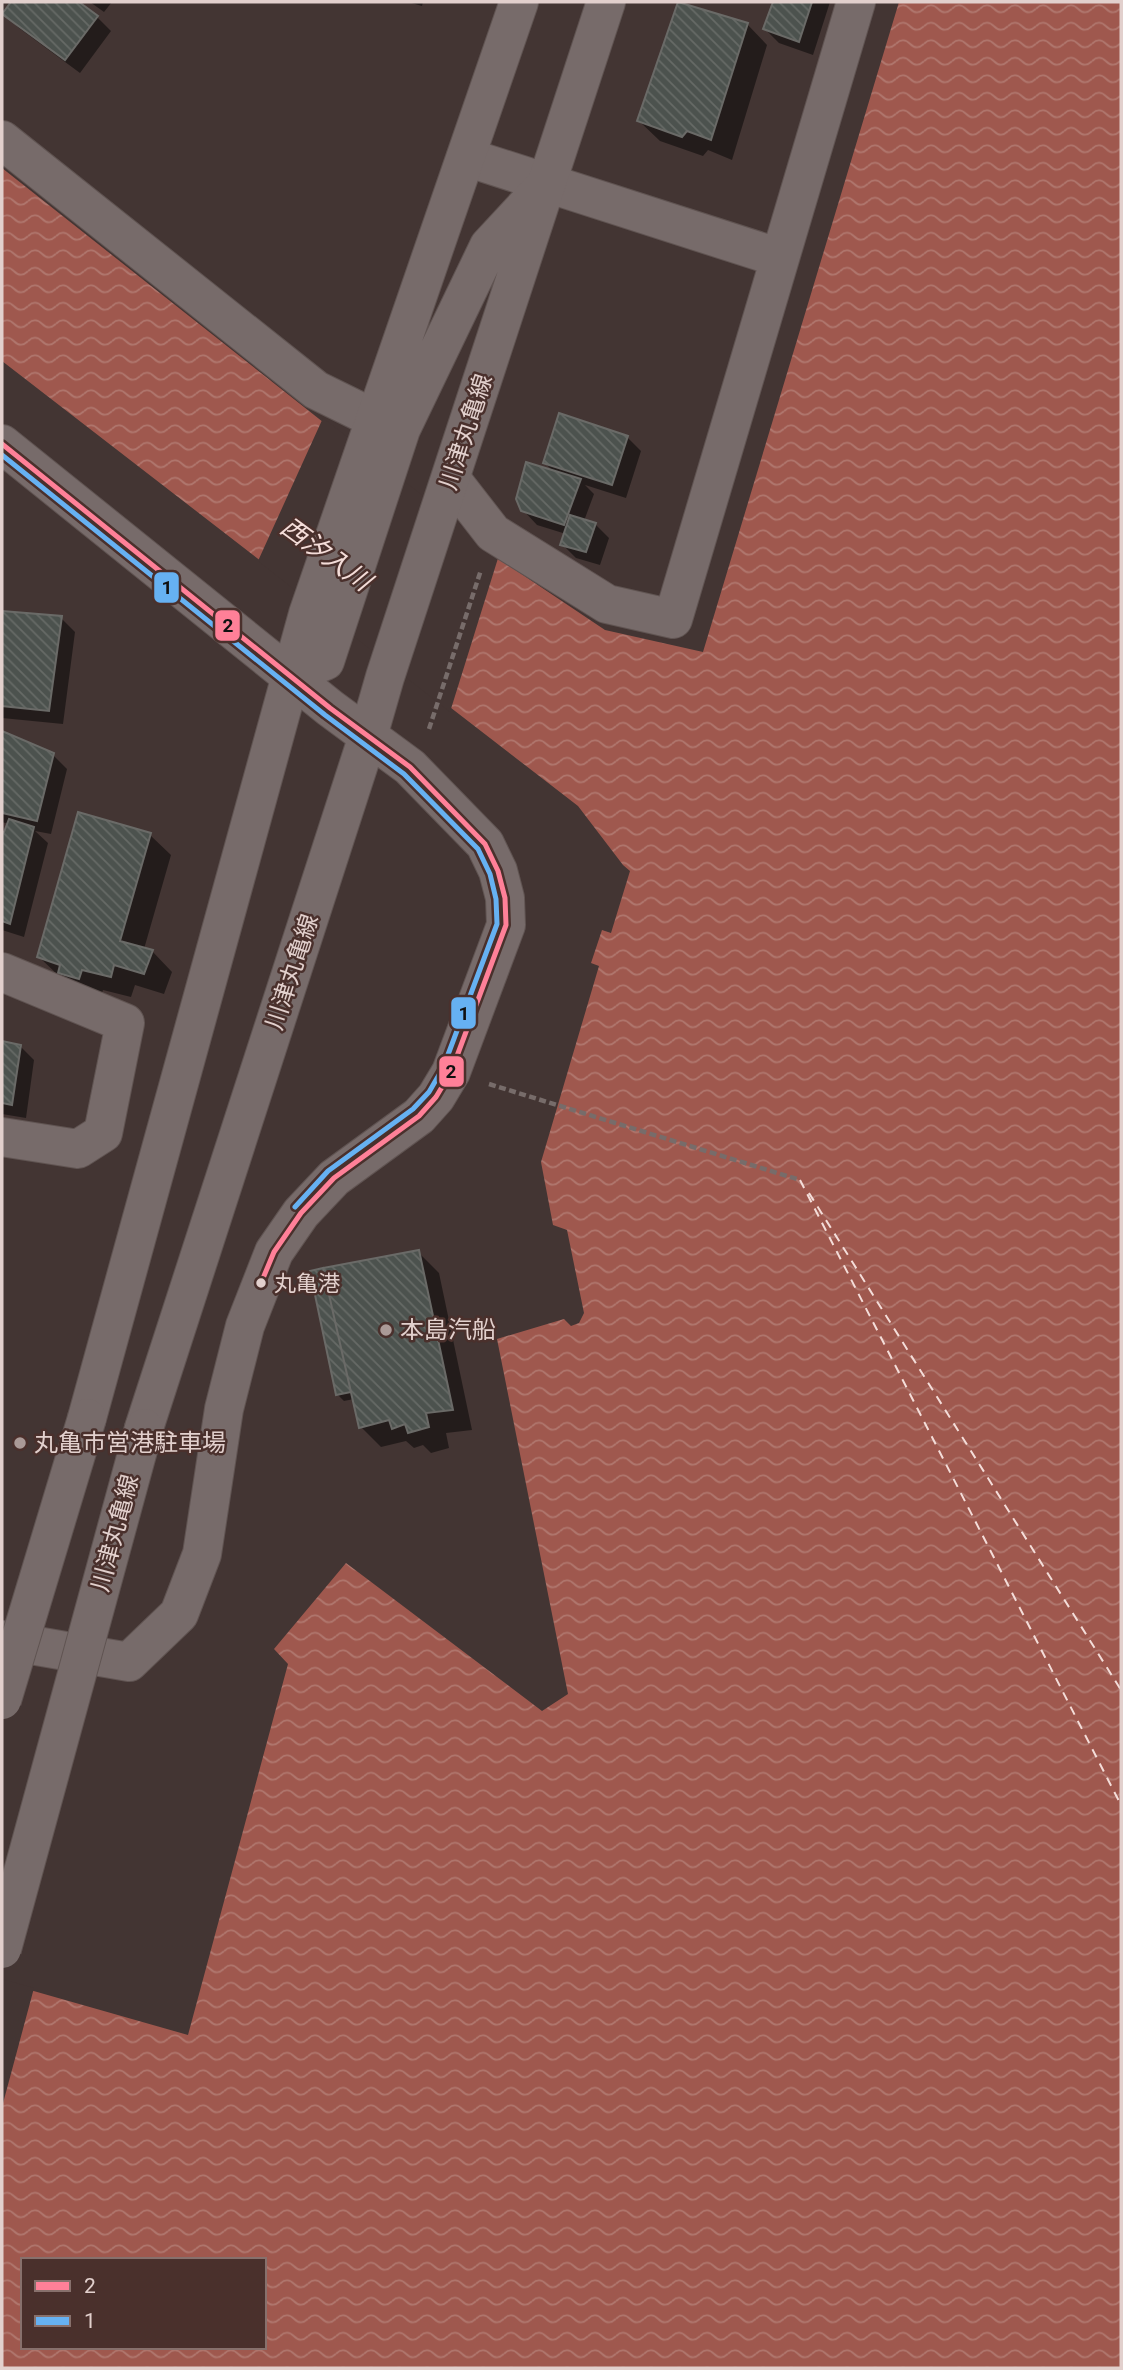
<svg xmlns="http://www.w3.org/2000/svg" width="1123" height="2370" font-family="Roboto,'Noto Sans JP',sans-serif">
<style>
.water{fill:url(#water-waves);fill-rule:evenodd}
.pier{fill:#433533}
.shadow{fill:#0007}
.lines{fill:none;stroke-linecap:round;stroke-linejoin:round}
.ferry{stroke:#f4ddd9;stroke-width:2;stroke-dasharray:9 7;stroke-linecap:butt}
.building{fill:url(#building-back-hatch);stroke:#6a6a67;stroke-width:2}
.street-casing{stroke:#605452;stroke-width:40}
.secondary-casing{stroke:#605452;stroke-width:40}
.path{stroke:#776c6a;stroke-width:4.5;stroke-dasharray:7 3.5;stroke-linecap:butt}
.street{stroke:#776b6a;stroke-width:38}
.secondary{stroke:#776b6a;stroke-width:38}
.secondary-bridge-casing{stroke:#605452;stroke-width:40;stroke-linecap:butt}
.secondary-bridge{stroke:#776b6a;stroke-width:38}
.bus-1-casing{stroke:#4a302c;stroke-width:10}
.bus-2-casing{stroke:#4a302c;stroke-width:10}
.bus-1{stroke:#ff8098;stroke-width:5}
.bus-2{stroke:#66b1f2;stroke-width:5}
.bus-dot{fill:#e2d0cd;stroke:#4a302c;stroke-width:2.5}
.poi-dot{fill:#aa9a97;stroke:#4a302c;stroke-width:2.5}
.labels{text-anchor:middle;stroke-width:5;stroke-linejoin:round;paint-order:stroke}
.bus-label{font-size:22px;fill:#e2d0cd;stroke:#4a302c;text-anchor:start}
.street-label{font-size:24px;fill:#e2d0cd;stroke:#4a302c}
.poi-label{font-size:24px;fill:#e2d0cd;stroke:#4a302c;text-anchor:start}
.water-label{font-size:26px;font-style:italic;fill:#f4ddd9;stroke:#4a302c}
.line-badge{stroke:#4a302c;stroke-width:2.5}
.pale-badge-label{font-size:19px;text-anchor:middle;font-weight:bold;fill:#111}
</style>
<defs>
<pattern id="water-waves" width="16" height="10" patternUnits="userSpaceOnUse" patternTransform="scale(1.75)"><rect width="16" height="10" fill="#9f584e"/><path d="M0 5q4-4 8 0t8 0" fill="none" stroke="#b0776e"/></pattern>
<pattern id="building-back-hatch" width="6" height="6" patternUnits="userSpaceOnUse" patternTransform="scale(1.75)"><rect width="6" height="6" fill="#4c524e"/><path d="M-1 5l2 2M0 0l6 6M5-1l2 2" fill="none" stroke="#666a66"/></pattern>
</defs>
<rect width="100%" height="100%" fill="#433533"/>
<path class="water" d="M 899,2 L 1121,2 L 1121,2368 L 2,2368 L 2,1982 L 188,2035 L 288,1664 L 274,1649 L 346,1563 L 542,1711 L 568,1694 L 497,1339 L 564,1319 L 571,1326 L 579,1323 L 584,1313 L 567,1230 L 553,1225 L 541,1162 L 599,966 L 591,963 L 602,930 L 611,933 L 630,871 L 623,865 L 578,806 L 2,361 L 2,168 L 481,547 L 605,630 L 703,652 ZM 23,2260 L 264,2260 L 264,2347 L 23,2347 Z"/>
<path class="pier" d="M 323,418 L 499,555 L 450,712 L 258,561 Z
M 2,1979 L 34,1988 L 2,2107 Z"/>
<path class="shadow" d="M 13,2 L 76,2 L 97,17 L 111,31 L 80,73 L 19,28 L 5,14 Z
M 90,2 L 112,2 L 104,12 Z
M 408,2 L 423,2 L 422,6 Z
M 775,2 L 830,2 L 813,55 L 779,43 L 765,29 Z
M 747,24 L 767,45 L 732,160 L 708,150 L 703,156 L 660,141 L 639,121 Z
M 627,437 L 641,451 L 626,498 L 585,485 L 594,494 L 584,521 L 595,524 L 609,538 L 600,565 L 576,558 L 562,544 L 566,534 L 537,525 L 523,510 L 555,473 L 545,463 Z
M 2,613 L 61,618 L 75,632 L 63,724 L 2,718 Z
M 2,733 L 53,755 L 67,769 L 51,834 L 35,831 L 48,843 L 24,937 L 2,930 L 2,834 L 5,834 L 9,824 L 2,822 Z
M 150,835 L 171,855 L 144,949 L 152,951 L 172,972 L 164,994 L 135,985 L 131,997 L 103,990 L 100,998 L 60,977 L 39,957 Z
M 2,1043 L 20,1046 L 34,1060 L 26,1118 L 2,1114 Z
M 418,1252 L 439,1273 L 472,1430 L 446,1433 L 449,1448 L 431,1453 L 423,1445 L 414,1448 L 406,1441 L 381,1447 L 361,1427 L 354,1399 L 344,1401 L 337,1394 Z"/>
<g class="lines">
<path class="ferry" d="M 800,1180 L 1121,1805
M 809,1193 L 1121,1690"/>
</g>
<path class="building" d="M 11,2 L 79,2 L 98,16 L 65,60 L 2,14 Z
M 678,2 L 748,23 L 711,140 L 687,131 L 682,137 L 637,121 Z
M 773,2 L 812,2 L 799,42 L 763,29 Z
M 559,413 L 628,436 L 612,485 L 543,463 Z
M 526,462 L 581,479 L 564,525 L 521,511 L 516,499 Z
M 570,515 L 596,523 L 586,552 L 560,545 Z
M 2,611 L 62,616 L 49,711 L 2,706 Z
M 2,731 L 54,753 L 37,821 L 2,813 Z
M 78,812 L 151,833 L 120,941 L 153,950 L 144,974 L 114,965 L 111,977 L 82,970 L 79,979 L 58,973 L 60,965 L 37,957 Z
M 9,819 L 34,827 L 10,924 L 2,921 L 2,832 L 4,832 Z
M 2,1041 L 21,1045 L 12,1105 L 2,1103 Z
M 419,1250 L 453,1410 L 426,1413 L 429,1427 L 408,1433 L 405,1424 L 392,1429 L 389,1420 L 359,1428 L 323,1268 Z
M 323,1268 L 351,1392 L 336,1395 L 310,1271 Z"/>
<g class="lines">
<defs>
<path id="street" d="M 2,140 L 316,390 L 375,419
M 466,157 L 780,258
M 451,479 L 493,533 L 607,604 L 673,619 L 856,2
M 2,972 L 125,1023 L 103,1133 L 78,1149 L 2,1137"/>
<path id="secondary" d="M 2,444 L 330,708 L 410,767 L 485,844 L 498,871 L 505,898 L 506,925 L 451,1072 L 436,1097 L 419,1116 L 334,1178 L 301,1213 L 274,1252 L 245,1326 L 224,1409 L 202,1554 L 179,1614 L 129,1662 L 2,1640
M 291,675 L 325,661 L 401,429 L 489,246 L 540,191
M 87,1418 L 308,614 L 519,2
M 144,1428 L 368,736 L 385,677 L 606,2"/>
</defs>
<use href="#street" class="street-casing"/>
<use href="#secondary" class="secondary-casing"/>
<path class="path" d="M 429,729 L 481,570
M 489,1084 L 800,1180"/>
<use href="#street" class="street"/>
<use href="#secondary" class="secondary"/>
<defs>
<path id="secondary-bridge" d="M 2,1700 L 87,1418
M 2,1949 L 144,1428"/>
</defs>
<use href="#secondary-bridge" class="secondary-bridge-casing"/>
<use href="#secondary-bridge" class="secondary-bridge"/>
<defs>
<path id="bus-1" d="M 2,444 L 330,708 L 410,767 L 485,844 L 498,871 L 505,898 L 506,925 L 451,1072 L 436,1097 L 419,1116 L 334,1178 L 301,1213 L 274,1252 L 261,1283"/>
<path id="bus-2" d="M 2,455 L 325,715 L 404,774 L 478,849 L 490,874 L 496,899 L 497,924 L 443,1068 L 429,1092 L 413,1109 L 328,1171 L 295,1207"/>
</defs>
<use href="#bus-1" class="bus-1-casing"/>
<use href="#bus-2" class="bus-2-casing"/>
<use href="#bus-1" class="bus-1"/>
<use href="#bus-2" class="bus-2"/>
</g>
<circle class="bus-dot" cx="261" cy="1283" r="6"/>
<g class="poi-dot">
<circle cx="386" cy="1330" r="7"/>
<circle cx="20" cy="1443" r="7"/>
</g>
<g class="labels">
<g class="bus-label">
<text x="274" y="1291">丸亀港</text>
</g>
<g class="street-label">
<text transform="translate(466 432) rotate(-72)" y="8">川津丸亀線</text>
<text transform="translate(292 972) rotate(-72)" y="8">川津丸亀線</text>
<text transform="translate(115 1533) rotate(-75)" y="8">川津丸亀線</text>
</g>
<g class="poi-label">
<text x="400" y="1338">本島汽船</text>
<text x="34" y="1451">丸亀市営港駐車場</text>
</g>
<g class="water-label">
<text transform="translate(326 554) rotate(36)" y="9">西汐入川</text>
</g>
</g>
<g class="line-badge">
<rect x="153" y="571" width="27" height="33" rx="7" fill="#66b1f2"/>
<rect x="214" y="609" width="27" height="33" rx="7" fill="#ff8098"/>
<rect x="450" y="996" width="27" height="34" rx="7" fill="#66b1f2"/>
<rect x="438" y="1055" width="27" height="33" rx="7" fill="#ff8098"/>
</g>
<g class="pale-badge-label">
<text x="167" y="594">1</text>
<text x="228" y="632">2</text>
<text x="464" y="1020">1</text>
<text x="451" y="1078">2</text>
</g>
<rect width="1123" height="2370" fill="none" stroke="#e2d0cd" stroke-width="7"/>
<rect x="21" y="2258" width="245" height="91" fill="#4a302c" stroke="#87706c" stroke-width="2"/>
<rect x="35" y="2281" width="35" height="10" fill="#ff8098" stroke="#87706c" stroke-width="2"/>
<text x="84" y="2293" font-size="21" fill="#e2d0cd">2</text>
<rect x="35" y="2316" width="35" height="10" fill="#66b1f2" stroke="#87706c" stroke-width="2"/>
<text x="84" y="2328" font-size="21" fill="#e2d0cd">1</text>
</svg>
